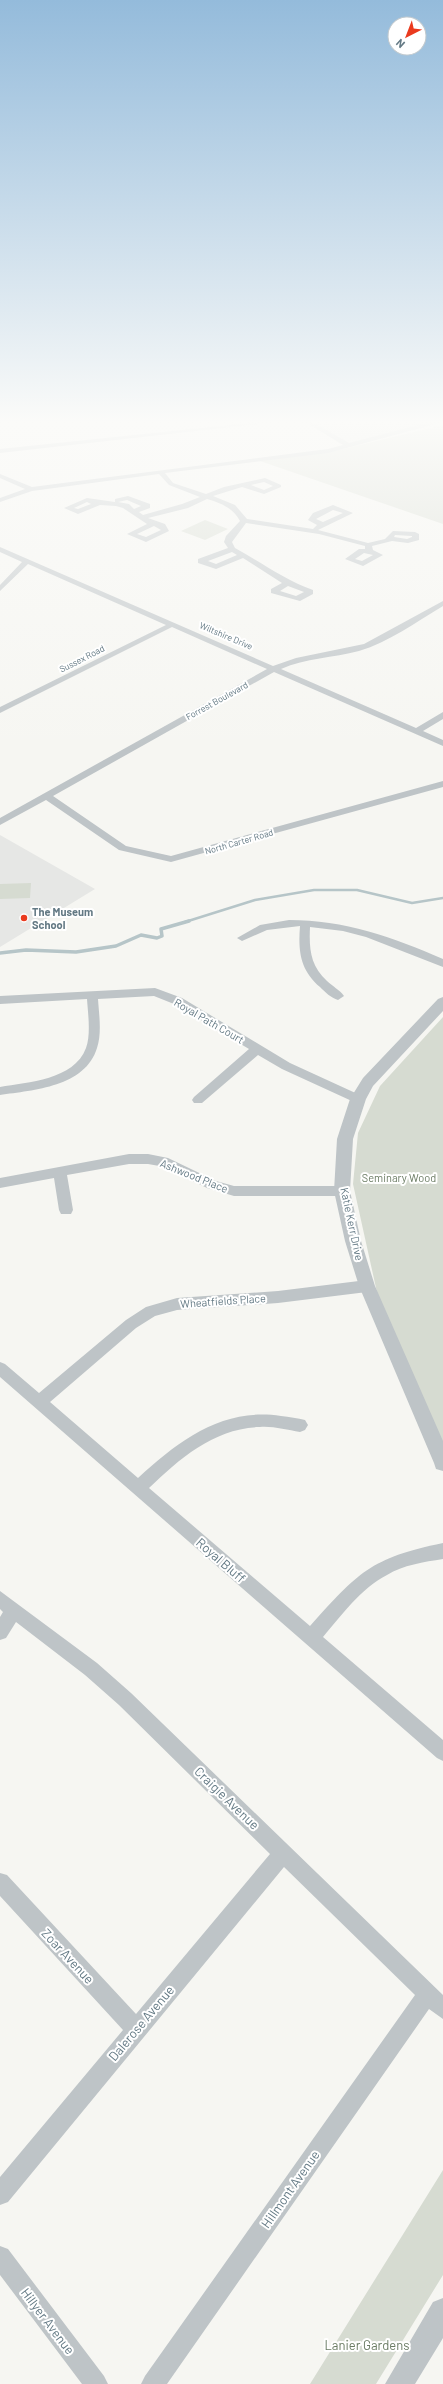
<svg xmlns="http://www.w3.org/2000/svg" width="443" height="2384" font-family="Barlow,sans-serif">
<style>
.built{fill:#e6e7e5}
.green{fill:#d6dbd1}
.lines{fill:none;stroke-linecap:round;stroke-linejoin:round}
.stream-far1{stroke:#b6c5c8;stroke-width:2.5}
.stream{stroke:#b6c5c8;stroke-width:3.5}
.minor{fill:#bec4c7;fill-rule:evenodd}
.tertiary{fill:#bec4c7;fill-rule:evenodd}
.poi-dot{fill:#ea3a1e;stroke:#fff;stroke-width:1.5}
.labels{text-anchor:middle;stroke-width:4;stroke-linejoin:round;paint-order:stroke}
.far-street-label{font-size:9px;fill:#637984;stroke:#fff}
.poi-label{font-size:11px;font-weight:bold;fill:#637984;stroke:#fff;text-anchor:start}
.street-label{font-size:11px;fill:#637984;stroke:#fff}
.park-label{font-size:11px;fill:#6a7b63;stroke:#fff}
.near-street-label{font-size:13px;fill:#637984;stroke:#fff}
.near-park-label{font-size:13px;fill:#6a7b63;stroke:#fff}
</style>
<rect width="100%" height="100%" fill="#f6f6f2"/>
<path class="built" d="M 305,420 L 440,420 L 350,447 Z
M 0,835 L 95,889 L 0,947 Z"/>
<path class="green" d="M 443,425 L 443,524 L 260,461 L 343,449 Z
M 205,520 L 228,529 L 205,540 L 181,531 Z
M 31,883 L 30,898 L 0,899 L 0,884 Z
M 443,1017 L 443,1445 L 380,1306 L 353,1184 L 358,1133 L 380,1086 Z
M 443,2170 L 443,2275 L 376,2384 L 310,2384 Z"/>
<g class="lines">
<path class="stream-far1" d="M 185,922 L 255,900 L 314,890 L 357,890 L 412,903 L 443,898"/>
<path class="stream" d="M 0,953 L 26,950 L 76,952 L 116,946 L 141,935 L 157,938 L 162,936 L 161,929 L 189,921"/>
<path class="minor" d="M 277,420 L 294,420 L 0,453 L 0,449 Z
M 302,420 L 309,420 L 349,443 L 437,420 L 443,420 L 443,422 L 328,453 L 165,473 L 173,483 L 206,494 L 224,487 L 265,478 L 281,485 L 281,487 L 264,494 L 242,487 L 213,496 L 235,505 L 247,519 L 313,529 L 317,525 L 308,520 L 313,513 L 333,505 L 353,513 L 318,530 L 368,543 L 385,539 L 393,531 L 415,532 L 419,534 L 419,540 L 408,543 L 392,541 L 372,546 L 373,550 L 383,555 L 363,566 L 345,559 L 359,549 L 365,549 L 365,546 L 319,534 L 246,523 L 232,542 L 235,548 C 261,562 285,580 313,590 L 313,594 L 300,601 L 271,593 L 271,589 L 282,583 L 243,558 L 216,569 L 198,563 L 198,559 L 228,548 L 224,542 L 226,536 L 240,521 C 233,508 221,503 207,499 L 188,508 L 148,518 L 165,524 L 169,531 L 146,542 L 127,534 L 147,524 L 123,508 L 116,506 L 100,505 L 78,514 L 64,508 L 87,498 L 115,502 L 115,499 L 128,496 L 150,504 L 150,508 L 139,512 L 143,515 L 182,504 L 200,497 L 169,485 L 159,474 L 32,491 L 0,502 L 0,498 L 25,489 L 0,478 L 0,474 L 32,487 L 328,449 L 343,445 ZM 264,482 L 273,486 L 264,490 L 251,485 ZM 127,500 L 141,506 L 134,509 L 129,504 L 118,502 ZM 87,502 L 91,504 L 78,509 L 74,508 ZM 333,510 L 343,513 L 323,522 L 316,519 ZM 154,526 L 161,530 L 146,537 L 137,534 ZM 395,535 L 412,536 L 412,537 L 407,539 L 394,537 ZM 232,552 L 237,555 L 216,564 L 208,561 ZM 364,553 L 373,555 L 362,561 L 355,559 ZM 288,586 L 304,592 L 296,596 L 280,591 Z
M 0,547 L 273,666 L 296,658 L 364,644 L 443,601 L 443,606 C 416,622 389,642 359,651 C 333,658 306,658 281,669 L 416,728 L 443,712 L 443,719 L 423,731 L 443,740 L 443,746 L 274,672 L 53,796 L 126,846 L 171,856 L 443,781 L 443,787 L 171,862 L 119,850 L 46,800 L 0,825 L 0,818 L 267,669 L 172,627 L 0,713 L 0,707 L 166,625 L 28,564 L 0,591 L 0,585 L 22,562 L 0,552 Z
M 289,920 C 344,920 393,937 443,959 L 443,967 L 366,937 L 343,931 L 310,927 C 309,948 310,966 327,981 C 332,986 340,990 344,996 L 338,1000 C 331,998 325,992 320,987 C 300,970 298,951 300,926 L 267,930 L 242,941 L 237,938 L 260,925 Z
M 155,988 L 182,998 L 290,1063 L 362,1096 L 364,1099 L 358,1103 L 354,1102 L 282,1069 L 258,1055 L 202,1103 L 194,1103 L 192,1100 L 194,1097 L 249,1049 L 174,1004 L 154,996 L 98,999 C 99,1014 102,1033 97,1048 C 85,1087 34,1090 0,1095 L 0,1087 C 28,1082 74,1080 86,1048 C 91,1034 88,1014 87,999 L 0,1004 L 0,996 Z
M 129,1154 L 148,1154 L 168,1158 L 216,1181 L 234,1186 L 342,1186 L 348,1191 L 342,1196 L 234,1196 L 207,1188 L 165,1167 L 148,1164 L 129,1164 L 67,1175 L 73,1210 L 71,1214 L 61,1214 L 59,1210 L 54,1178 L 0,1188 L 0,1178 Z
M 367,1280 L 372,1282 L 374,1286 L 372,1290 L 367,1292 L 278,1303 L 177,1310 L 155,1316 L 136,1328 L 50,1402 L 138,1478 C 179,1440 223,1407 281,1416 C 289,1417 298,1418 305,1420 L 308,1425 L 305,1430 L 300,1432 C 287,1430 273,1426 260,1427 C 215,1428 180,1458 149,1488 L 310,1626 C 358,1573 370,1558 443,1543 L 443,1559 C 424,1562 403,1565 387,1575 C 360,1589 342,1615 323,1637 L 443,1740 L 443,1761 L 437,1758 L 0,1377 L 0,1362 L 5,1364 L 39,1393 L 126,1320 L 146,1307 L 177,1298 L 278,1291 Z
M 0,1591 L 97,1663 L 131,1693 L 443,1995 L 443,2019 L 429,2009 L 167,2384 L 141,2384 L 145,2376 L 415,1995 L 284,1867 L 8,2202 L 0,2205 L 0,2177 L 123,2030 L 0,1896 L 0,1873 L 7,1875 L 136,2014 L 270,1854 L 119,1705 L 85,1675 L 16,1622 L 6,1638 L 0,1640 L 0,1617 L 3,1612 L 0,1609 Z
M 0,2246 L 8,2249 L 104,2376 L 108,2384 L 82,2384 L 0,2275 Z"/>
<path class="tertiary" d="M 443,997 L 443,1011 L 373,1086 L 366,1099 L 353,1139 L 350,1191 L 361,1241 L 375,1286 L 443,1441 L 443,1471 L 436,1469 L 434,1463 L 359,1286 L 345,1241 L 334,1191 L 337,1139 L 350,1099 L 363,1078 L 438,999 Z
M 443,2298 L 443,2338 L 415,2384 L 385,2384 L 433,2302 Z"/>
</g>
<linearGradient id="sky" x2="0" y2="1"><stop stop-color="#94bbdb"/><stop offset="0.56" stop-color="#fbfbf9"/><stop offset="1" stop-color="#fbfbf9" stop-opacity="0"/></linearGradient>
<rect width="443" height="753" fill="url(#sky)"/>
<circle class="poi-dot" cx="24" cy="918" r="4"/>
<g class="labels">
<g class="far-street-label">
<text transform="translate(226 636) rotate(23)" y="3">Wiltshire Drive</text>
<text transform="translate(82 659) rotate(-27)" y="3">Sussex Road</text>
<text transform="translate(217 701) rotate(-29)" y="3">Forrest Boulevard</text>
<text transform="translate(239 842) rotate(-16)" y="3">North Carter Road</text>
</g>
<g class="poi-label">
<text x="32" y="916">The Museum<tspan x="32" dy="13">School</tspan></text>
</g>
<g class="street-label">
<text transform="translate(209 1021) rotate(30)" y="4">Royal Path Court</text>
<text transform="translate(194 1176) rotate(22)" y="4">Ashwood Place</text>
<text transform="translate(352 1224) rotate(78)" y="4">Katie Kerr Drive</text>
<text transform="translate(223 1301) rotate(-4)" y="4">Wheatfields Place</text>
</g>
<g class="park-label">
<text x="399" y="1182">Seminary Wood</text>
</g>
<g class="near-street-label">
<text transform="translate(221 1560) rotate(41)" y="5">Royal Bluff</text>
<text transform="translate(227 1798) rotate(44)" y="5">Craigie Avenue</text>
<text transform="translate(68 1956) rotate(47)" y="5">Zoar Avenue</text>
<text transform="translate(141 2023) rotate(-50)" y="5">Dalerose Avenue</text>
<text transform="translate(290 2189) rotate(-55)" y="5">Hillmont Avenue</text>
<text transform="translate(48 2321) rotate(53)" y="5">Hillyer Avenue</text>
</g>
<g class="near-park-label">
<text x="367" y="2350">Lanier Gardens</text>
</g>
</g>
<g transform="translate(407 36) rotate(222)"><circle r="19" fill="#ffffff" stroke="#c1c9ce"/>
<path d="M0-3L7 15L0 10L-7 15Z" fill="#ea3a1e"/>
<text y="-6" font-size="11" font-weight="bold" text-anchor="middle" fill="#637984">N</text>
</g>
</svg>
